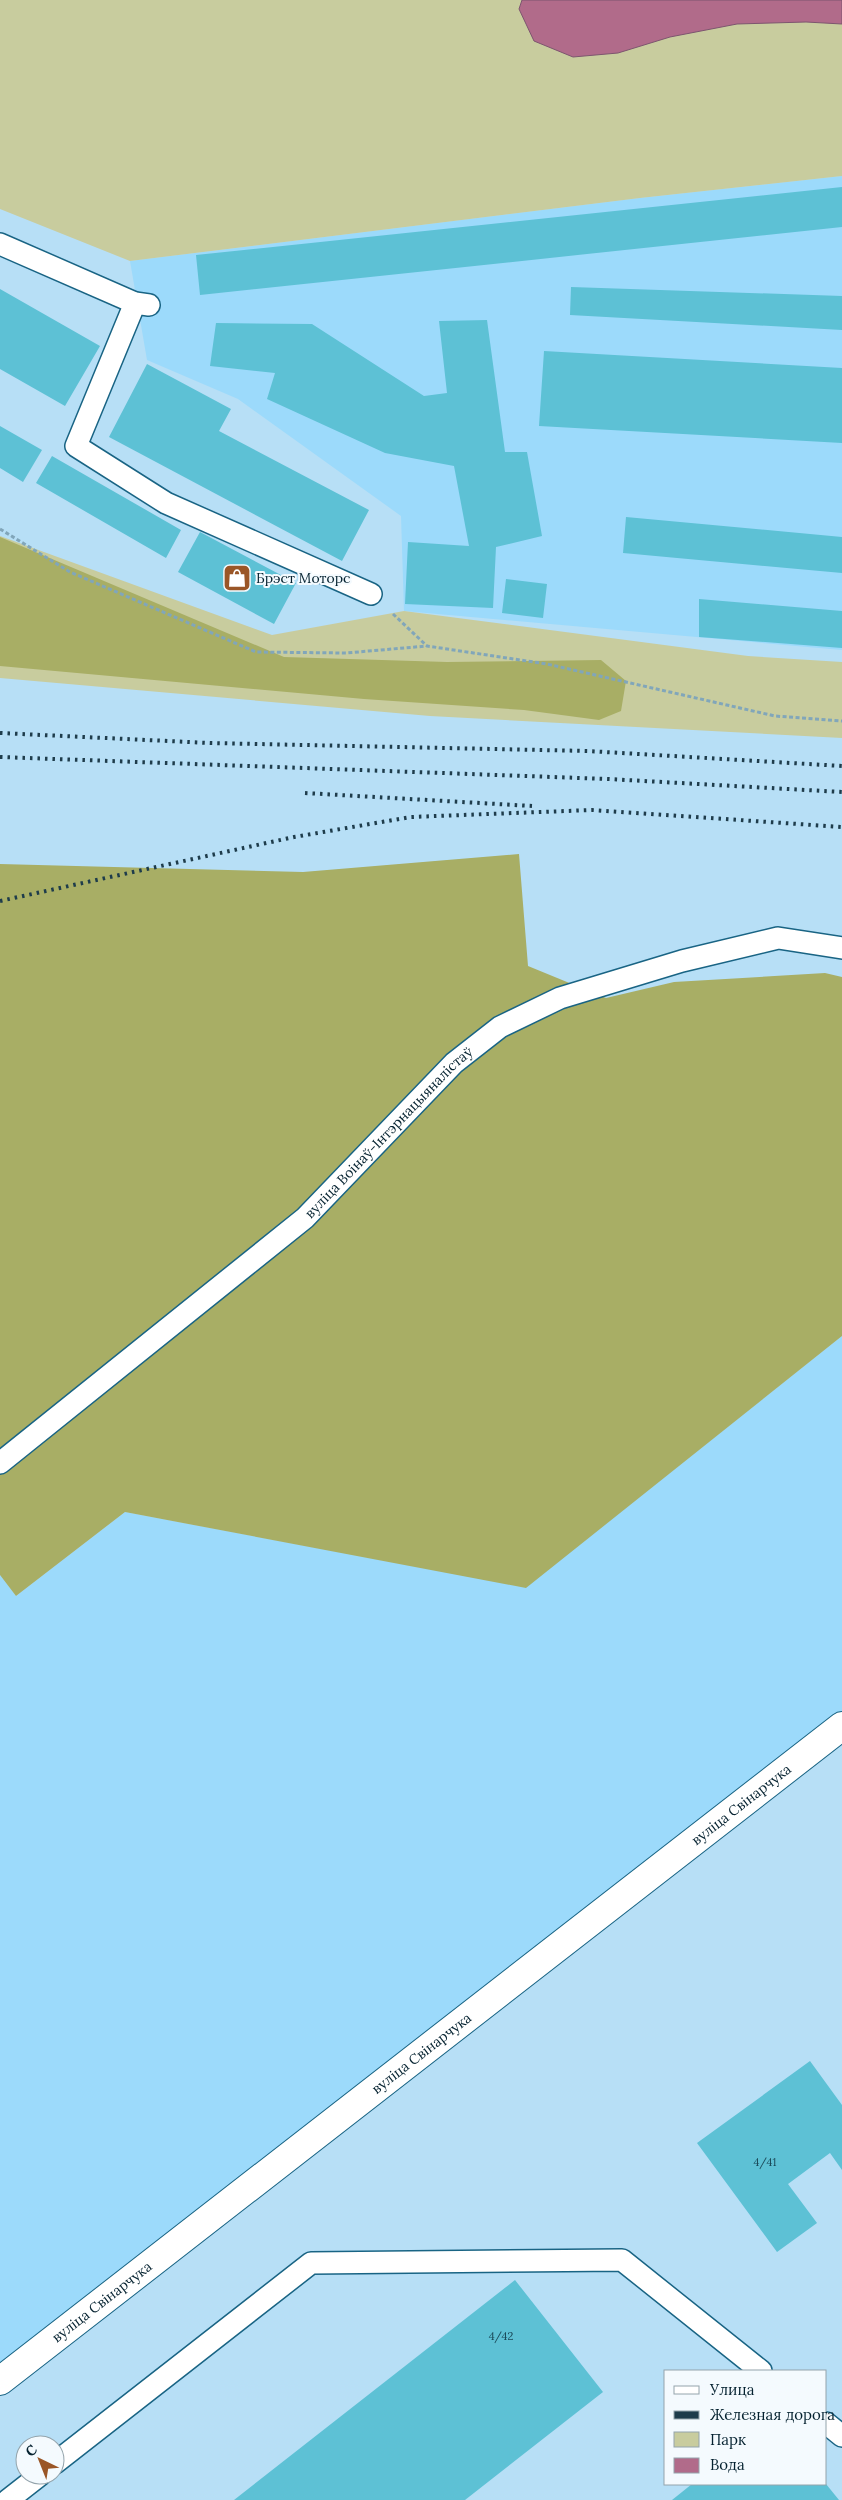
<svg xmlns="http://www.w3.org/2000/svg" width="842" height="2500" font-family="Lora,serif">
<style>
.built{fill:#9cdafb}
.green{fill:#c8cc9e}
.forest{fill:#a8ae65}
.water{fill:#b16b8a;stroke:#7d556f}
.building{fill:#5dc1d5}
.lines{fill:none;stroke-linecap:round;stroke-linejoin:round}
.lane-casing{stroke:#196484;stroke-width:24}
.street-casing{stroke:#196484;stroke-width:30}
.path{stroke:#81a6ba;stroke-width:3;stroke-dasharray:4 2.5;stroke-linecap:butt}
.lane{stroke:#fff;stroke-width:21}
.street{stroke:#fff;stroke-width:28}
.rail{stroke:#1e3c4b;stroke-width:4;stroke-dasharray:2.5 5;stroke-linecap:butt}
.labels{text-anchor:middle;stroke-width:4;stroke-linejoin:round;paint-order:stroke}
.number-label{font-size:11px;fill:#1b4a59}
.poi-label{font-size:14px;fill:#052230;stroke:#f4fafe;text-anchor:start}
.street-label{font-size:14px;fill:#052230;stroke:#f4fafe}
</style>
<rect width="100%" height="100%" fill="#b7dff6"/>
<path class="built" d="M 842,176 L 842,650 L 404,611 L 401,516 L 238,399 L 147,360 L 130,261 L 640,198 Z
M 842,1336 L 842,1726 L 0,2381 L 0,1575 L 16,1596 L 125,1512 L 526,1587 Z"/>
<path class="green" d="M 0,0 L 842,0 L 842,176 L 640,198 L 130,261 L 0,209 Z
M 0,536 L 272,635 L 404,611 L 748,656 L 842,662 L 842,738 L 430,716 L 0,678 Z"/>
<path class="forest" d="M 0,537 L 284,657 L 447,662 L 601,660 L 626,681 L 621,711 L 599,720 L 524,710 L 364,699 L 0,666 Z
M 519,854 L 528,966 L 606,998 L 674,982 L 825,973 L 842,977 L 842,1336 L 526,1588 L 125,1512 L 16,1596 L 0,1575 L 0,864 L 303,872 Z"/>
<path class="water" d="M 522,0 L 842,0 L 842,24 L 806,22 L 737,24 L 670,37 L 618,53 L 573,57 L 534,41 L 519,9 Z"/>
<path class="building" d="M 842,187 L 842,227 L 200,295 L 196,255 Z
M 571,287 L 842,296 L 842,330 L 570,315 Z
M 0,289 L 100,346 L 65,406 L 0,369 Z
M 487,320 L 505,452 L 527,452 L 542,536 L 496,547 L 493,608 L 405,604 L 408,542 L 469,546 L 454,466 L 385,453 L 267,399 L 275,373 L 210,366 L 216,323 L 312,324 L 424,396 L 447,393 L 439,321 Z
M 544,351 L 842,368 L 842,443 L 539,426 Z
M 147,364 L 231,409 L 219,431 L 369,510 L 342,561 L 109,437 Z
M 0,426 L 42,450 L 23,482 L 0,468 Z
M 52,456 L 181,530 L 166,558 L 36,483 Z
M 626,517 L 842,537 L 842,573 L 623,553 Z
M 200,532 L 296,583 L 274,624 L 178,572 Z
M 506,579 L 547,584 L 543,618 L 502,613 Z
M 699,599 L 842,611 L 842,648 L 699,637 Z
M 810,2061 L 842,2105 L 842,2170 L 830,2153 L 788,2184 L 817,2223 L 777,2252 L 697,2143 Z
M 515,2280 L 603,2392 L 465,2500 L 234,2500 Z
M 692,2484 L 826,2484 L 839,2500 L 672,2500 Z"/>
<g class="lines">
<defs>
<g id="lane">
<path d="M 0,244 L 135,303 L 149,305"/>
<path d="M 135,303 L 76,446 L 166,503 L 371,594"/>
<path id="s1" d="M 0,1463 L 305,1218 L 454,1063 L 500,1027 L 560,998 L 682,961 L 778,938 L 842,948"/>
<path d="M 826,2423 L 842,2436"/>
<path d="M 55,2463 L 311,2263 L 622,2260 L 761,2371"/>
<path d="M 8,2500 L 40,2475"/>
</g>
<g id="street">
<path id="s2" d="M 0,2381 L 842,1726"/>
</g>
</defs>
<use href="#lane" class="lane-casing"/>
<use href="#street" class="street-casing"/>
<path class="path" d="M 0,529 L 70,572 L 256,652 L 346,653 L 427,646
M 393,614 L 427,646 L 547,664 L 775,716 L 842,721"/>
<use href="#lane" class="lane"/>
<use href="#street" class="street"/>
<path class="rail" d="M 0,733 L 210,743 L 588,751 L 842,766
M 0,757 L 608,779 L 842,792
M 305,793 L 532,806
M 0,901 L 294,837 L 411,817 L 592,810 L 842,827"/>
</g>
<defs>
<symbol id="shop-square" viewBox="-11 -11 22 22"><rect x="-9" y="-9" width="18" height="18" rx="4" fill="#9a5627" stroke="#f4fafe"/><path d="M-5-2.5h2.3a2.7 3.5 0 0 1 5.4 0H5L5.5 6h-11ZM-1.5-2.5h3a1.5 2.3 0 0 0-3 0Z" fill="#fff"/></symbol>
</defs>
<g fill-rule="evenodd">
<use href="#shop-square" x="221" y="562" width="32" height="32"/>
</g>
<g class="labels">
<g class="number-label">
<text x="765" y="2166">4/41</text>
<text x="501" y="2340">4/42</text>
</g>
<g class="poi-label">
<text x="256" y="583">Брэст Моторс</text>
</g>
<g class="street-label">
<text dy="5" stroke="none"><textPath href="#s1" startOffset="511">вуліца Воінаў-Інтэрнацыяналістаў</textPath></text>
<text dy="5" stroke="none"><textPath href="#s2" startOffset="939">вуліца Свінарчука</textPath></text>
<text dy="5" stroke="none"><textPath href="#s2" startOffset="534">вуліца Свінарчука</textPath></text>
<text dy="5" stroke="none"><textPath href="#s2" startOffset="129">вуліца Свінарчука</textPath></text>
</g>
</g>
<rect x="664" y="2370" width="162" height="115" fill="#f4fafe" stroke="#94a4ac"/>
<rect x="674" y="2386" width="25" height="8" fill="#ffffff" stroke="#94a4ac"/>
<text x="710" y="2395" font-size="15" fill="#052230">Улица</text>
<rect x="674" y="2411" width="25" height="8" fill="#1e3c4b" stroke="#94a4ac"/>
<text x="710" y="2420" font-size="15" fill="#052230">Железная дорога</text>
<rect x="674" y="2432" width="25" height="15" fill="#c8cc9e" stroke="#94a4ac"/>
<text x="710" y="2445" font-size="15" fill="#052230">Парк</text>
<rect x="674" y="2458" width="25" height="15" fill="#b16b8a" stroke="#94a4ac"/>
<text x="710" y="2470" font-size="15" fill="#052230">Вода</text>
<g transform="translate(40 2460) rotate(317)"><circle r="24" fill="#f4fafe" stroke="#94a4ac"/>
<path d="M0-4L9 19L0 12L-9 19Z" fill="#9a5627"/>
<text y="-8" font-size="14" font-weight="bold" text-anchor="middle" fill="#052230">С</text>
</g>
</svg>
